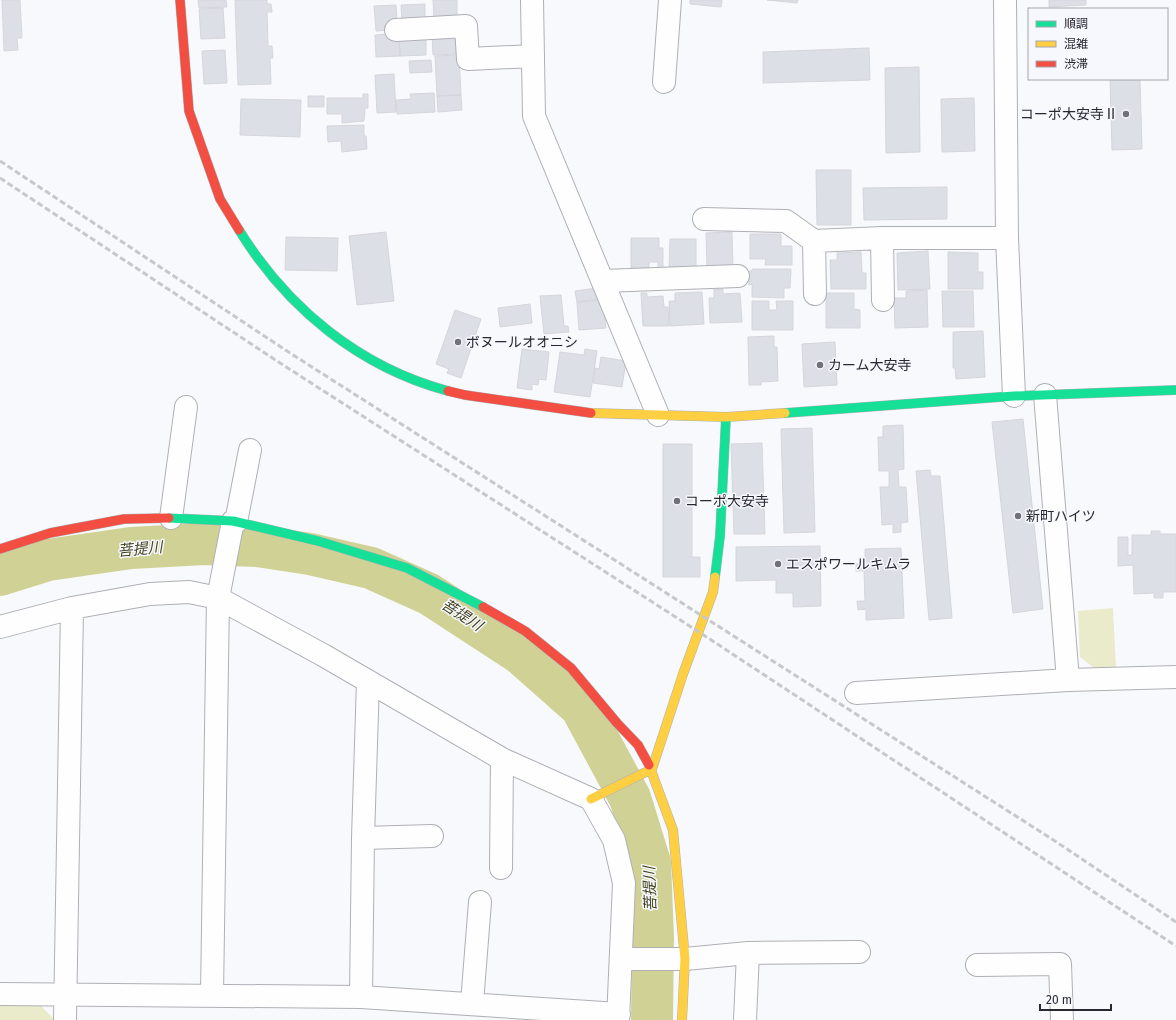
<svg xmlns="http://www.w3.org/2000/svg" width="1176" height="1020" font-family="'Fira Sans','Noto Sans JP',sans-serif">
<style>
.green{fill:#e9ebca}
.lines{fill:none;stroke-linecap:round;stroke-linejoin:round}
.river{stroke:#d0d295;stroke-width:42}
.building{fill:#dddfe6;stroke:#d5d6dc}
.street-casing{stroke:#afb0b6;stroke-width:24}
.fast-casing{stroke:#afb0b6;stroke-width:10}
.slow-casing{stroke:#afb0b6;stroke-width:10}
.jam-casing{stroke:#afb0b6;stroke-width:10}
.street{stroke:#fefeff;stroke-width:22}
.fast{stroke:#16e098;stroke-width:9}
.slow{stroke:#ffcf43;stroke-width:9}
.jam{stroke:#f24e42;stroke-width:9}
.rail{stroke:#c7c8c9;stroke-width:3;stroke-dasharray:6 3;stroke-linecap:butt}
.poi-dot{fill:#707179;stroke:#f7f8fd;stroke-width:1.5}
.labels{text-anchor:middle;stroke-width:3;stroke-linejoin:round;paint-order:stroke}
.poi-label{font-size:14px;fill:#272832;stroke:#f7f8fd;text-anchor:start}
.water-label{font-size:15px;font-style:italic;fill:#41421d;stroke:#f7f8fd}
</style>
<rect width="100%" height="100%" fill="#f8f9fc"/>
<path class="green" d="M 1113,608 L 1116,669 L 1094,668 L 1080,657 L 1078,611 Z
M 0,1005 L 41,1006 L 53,1018 L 53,1020 L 0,1020 Z"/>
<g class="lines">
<path class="river" d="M 0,575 L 48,560 L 131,548 L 204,544 L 257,546 L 310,554 L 371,568 L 429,594 L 521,654 L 581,707 L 630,798 L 650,863 L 653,938 L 652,1020"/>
</g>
<path class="building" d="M 2,0 L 20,0 L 22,38 L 17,38 L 18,50 L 4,51 Z
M 198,0 L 226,0 L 227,7 L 199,8 Z
M 235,0 L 267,0 L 267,4 L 271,4 L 272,12 L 267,12 L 268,46 L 272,46 L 273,58 L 270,58 L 271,84 L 238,85 Z
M 433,0 L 457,0 L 457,18 L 434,19 Z
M 690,0 L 722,0 L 721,7 L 690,4 Z
M 767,0 L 798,0 L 797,3 Z
M 1049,0 L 1086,0 L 1086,5 L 1049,7 Z
M 425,4 L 425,20 L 402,21 L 401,5 Z
M 396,5 L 397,22 L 389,30 L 376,31 L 374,6 Z
M 223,8 L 225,38 L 201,39 L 199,9 Z
M 388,34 L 399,37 L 400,56 L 376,57 L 375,35 Z
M 432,35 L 455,35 L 456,54 L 433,55 Z
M 426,36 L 426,55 L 400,56 L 399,37 Z
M 869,48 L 870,80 L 763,83 L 763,52 Z
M 225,50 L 227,83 L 204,84 L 202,51 Z
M 459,55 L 461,95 L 437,96 L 435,56 Z
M 431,60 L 432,72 L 410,73 L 409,61 Z
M 919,67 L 920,152 L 886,153 L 885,68 Z
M 394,74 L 396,112 L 377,113 L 375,75 Z
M 1110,79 L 1140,79 L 1142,149 L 1112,150 Z
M 434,93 L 435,112 L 397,114 L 396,100 L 411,99 L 410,94 Z
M 363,94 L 368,94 L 368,108 L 365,108 L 364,121 L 342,123 L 342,114 L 327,114 L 327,98 L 363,98 Z
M 461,95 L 462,110 L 438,112 L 437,96 Z
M 308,96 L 324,96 L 324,107 L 308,107 Z
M 974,98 L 975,151 L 942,152 L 941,99 Z
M 241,99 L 301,100 L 300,137 L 240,135 Z
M 364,125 L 364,136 L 366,136 L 367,149 L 342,152 L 341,141 L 328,142 L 327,126 Z
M 816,170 L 851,170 L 851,225 L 817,225 Z
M 947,187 L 947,219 L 864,220 L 863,188 Z
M 386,232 L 394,301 L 357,305 L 349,236 Z
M 732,232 L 733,267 L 707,268 L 706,233 Z
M 750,234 L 781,234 L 781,246 L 792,246 L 792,265 L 765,265 L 766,259 L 750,259 Z
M 286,237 L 338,238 L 337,271 L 285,270 Z
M 631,238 L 659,238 L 659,248 L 663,248 L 663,268 L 658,268 L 658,262 L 649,262 L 649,268 L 631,268 Z
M 670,239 L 696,239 L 696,268 L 669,268 Z
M 928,251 L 930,289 L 898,290 L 897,253 Z
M 861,252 L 862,273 L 866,273 L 866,289 L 831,289 L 830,260 L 837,260 L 837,253 Z
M 948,252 L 978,253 L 978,272 L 983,272 L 983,289 L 948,289 Z
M 752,269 L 791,269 L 790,288 L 784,288 L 784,298 L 752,297 L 752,284 L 749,285 L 749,271 L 752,271 Z
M 597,288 L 598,299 L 577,302 L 575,291 Z
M 714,289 L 723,289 L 723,294 L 740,293 L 742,322 L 710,323 L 709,298 L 714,298 Z
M 927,290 L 928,327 L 895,328 L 894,298 L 906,298 L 906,291 Z
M 942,291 L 973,291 L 974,327 L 943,327 Z
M 702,292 L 704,324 L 670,326 L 669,301 L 675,301 L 675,293 Z
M 641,293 L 647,293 L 647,297 L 663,296 L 664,307 L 668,307 L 669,326 L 643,326 Z
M 826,293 L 854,293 L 854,309 L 860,310 L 860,328 L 826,328 Z
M 561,295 L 564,326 L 568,326 L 569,332 L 544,334 L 540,296 Z
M 603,300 L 606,328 L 579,330 L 577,302 Z
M 752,301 L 769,301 L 769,310 L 777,310 L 776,301 L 793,301 L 793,330 L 752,330 Z
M 530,304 L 532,323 L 500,327 L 498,308 Z
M 455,310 L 481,319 L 461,378 L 447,373 L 449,369 L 436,364 Z
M 983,331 L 985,377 L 956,379 L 955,368 L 953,368 L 953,332 Z
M 774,336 L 774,347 L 777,347 L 778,381 L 761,382 L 761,385 L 749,385 L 748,337 Z
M 835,342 L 837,385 L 804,387 L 802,344 Z
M 522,349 L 549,352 L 546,380 L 539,379 L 538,385 L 532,384 L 532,390 L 517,388 Z
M 585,349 L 597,351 L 590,397 L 554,392 L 560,352 L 584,355 Z
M 601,357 L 626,361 L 622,387 L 593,383 L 595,368 L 599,369 Z
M 1023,419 L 1043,609 L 1013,613 L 992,422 Z
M 903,425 L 904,469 L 898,470 L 899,487 L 906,487 L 908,522 L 901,523 L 901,532 L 893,533 L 893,524 L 882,525 L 880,487 L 889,487 L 889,471 L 879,471 L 878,437 L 883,437 L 883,426 Z
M 812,428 L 815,532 L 784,533 L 781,429 Z
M 762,443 L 765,534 L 734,534 L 731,444 Z
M 663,444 L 692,444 L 692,557 L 700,557 L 700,577 L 663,577 Z
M 930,470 L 931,476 L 940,476 L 952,618 L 929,620 L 916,471 Z
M 1151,531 L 1160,531 L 1160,534 L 1176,534 L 1176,592 L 1163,592 L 1163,598 L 1154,598 L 1154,593 L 1134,594 L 1133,565 L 1118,566 L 1118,537 L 1128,537 L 1128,555 L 1132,555 L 1132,535 L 1151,535 Z
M 820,546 L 821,606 L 793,607 L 793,593 L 776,593 L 776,580 L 736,581 L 736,547 Z
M 901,548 L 904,618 L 866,620 L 866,609 L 858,610 L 857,601 L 865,601 L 864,571 L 856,571 L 856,564 L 865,563 L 865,549 Z"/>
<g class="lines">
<defs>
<path id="street" d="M 532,0 L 534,116 L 658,415
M 1005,0 L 1007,238 L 1014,396
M 396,30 L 466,26 L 468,59 L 533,56
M 664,82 L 670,0
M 704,219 L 786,221 L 814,241 L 882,238 L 1007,238
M 882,238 L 883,300
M 814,241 L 815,294
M 603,281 L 738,276
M 1045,395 L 1068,680
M 171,518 L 186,407
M 236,522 L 250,450
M 0,627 L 72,608 L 150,594 L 189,592 L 218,598 L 323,655 L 502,759 L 591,799 L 614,840 L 624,883 L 618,1020
M 856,693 L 1068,680 L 1176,677
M 363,838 L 432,836
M 501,868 L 502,759
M 622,959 L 685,959 L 748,953 L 859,952
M 977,965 L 1060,964 L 1062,1020
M 0,994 L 361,997 L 619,1014
M 212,995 L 218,598 L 233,521
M 361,997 L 363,838 L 368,681
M 472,1003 L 480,902
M 65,1020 L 72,608
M 745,1020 L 748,953"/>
<path id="fast" d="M 239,230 C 287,308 359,367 448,391
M 785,413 L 1014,396 L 1176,390
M 169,518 L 233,521 L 318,541 L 407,568 L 483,607
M 715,577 L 720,536 L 726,417"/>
<path id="slow" d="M 591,413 L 726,417 L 785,413
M 649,765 L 673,830 L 685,959 L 682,1020
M 591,799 L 652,769 L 683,674 L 713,592 L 715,577"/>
<path id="jam" d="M 180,0 L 189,111 L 220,199 L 239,230
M 448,391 L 465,395 L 591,413
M 0,549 L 50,533 L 124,519 L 169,518
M 483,607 L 525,631 L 571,668 L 617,723 L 638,745 L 649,765"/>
</defs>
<use href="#street" class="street-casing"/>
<use href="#fast" class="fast-casing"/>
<use href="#slow" class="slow-casing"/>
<use href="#jam" class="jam-casing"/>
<use href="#street" class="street"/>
<use href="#fast" class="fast"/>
<use href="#slow" class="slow"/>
<use href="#jam" class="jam"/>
<path class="rail" d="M 0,161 L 290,353 L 1055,841 L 1176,922
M 0,178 L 280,363 L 699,632 L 1176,946"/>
</g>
<g class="poi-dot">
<circle cx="1126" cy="114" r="4"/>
<circle cx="458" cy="342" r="4"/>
<circle cx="820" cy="365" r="4"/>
<circle cx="677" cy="501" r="4"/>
<circle cx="1018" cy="516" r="4"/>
<circle cx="778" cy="564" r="4"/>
</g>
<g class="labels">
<g class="poi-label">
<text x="1118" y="119" text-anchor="end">コーポ大安寺Ⅱ</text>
<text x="466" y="347">ボヌールオオニシ</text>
<text x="828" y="370">カーム大安寺</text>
<text x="685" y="506">コーポ大安寺</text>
<text x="1026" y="521">新町ハイツ</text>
<text x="786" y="569">エスポワールキムラ</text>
</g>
<g class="water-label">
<text transform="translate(140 549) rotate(-5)" y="5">菩提川</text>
<text transform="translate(462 615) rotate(33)" y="5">菩提川</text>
<text transform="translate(650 889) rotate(-92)" y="5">菩提川</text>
</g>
</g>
<rect x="1028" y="8" width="140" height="72" fill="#f7f8fd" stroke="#a4a5ac"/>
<rect x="1036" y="21" width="20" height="6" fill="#16e098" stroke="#a4a5ac"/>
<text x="1064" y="28" font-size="12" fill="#272832">順調</text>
<rect x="1036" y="41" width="20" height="6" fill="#ffcf43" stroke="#a4a5ac"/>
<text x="1064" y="48" font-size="12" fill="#272832">混雑</text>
<rect x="1036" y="61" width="20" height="6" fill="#f24e42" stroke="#a4a5ac"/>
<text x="1064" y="68" font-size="12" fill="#272832">渋滞</text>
<path d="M1040 1004v6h71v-6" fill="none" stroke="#272832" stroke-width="2"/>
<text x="1046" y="1004" font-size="12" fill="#272832" stroke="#f7f8fd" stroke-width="3" paint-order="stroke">20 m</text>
</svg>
